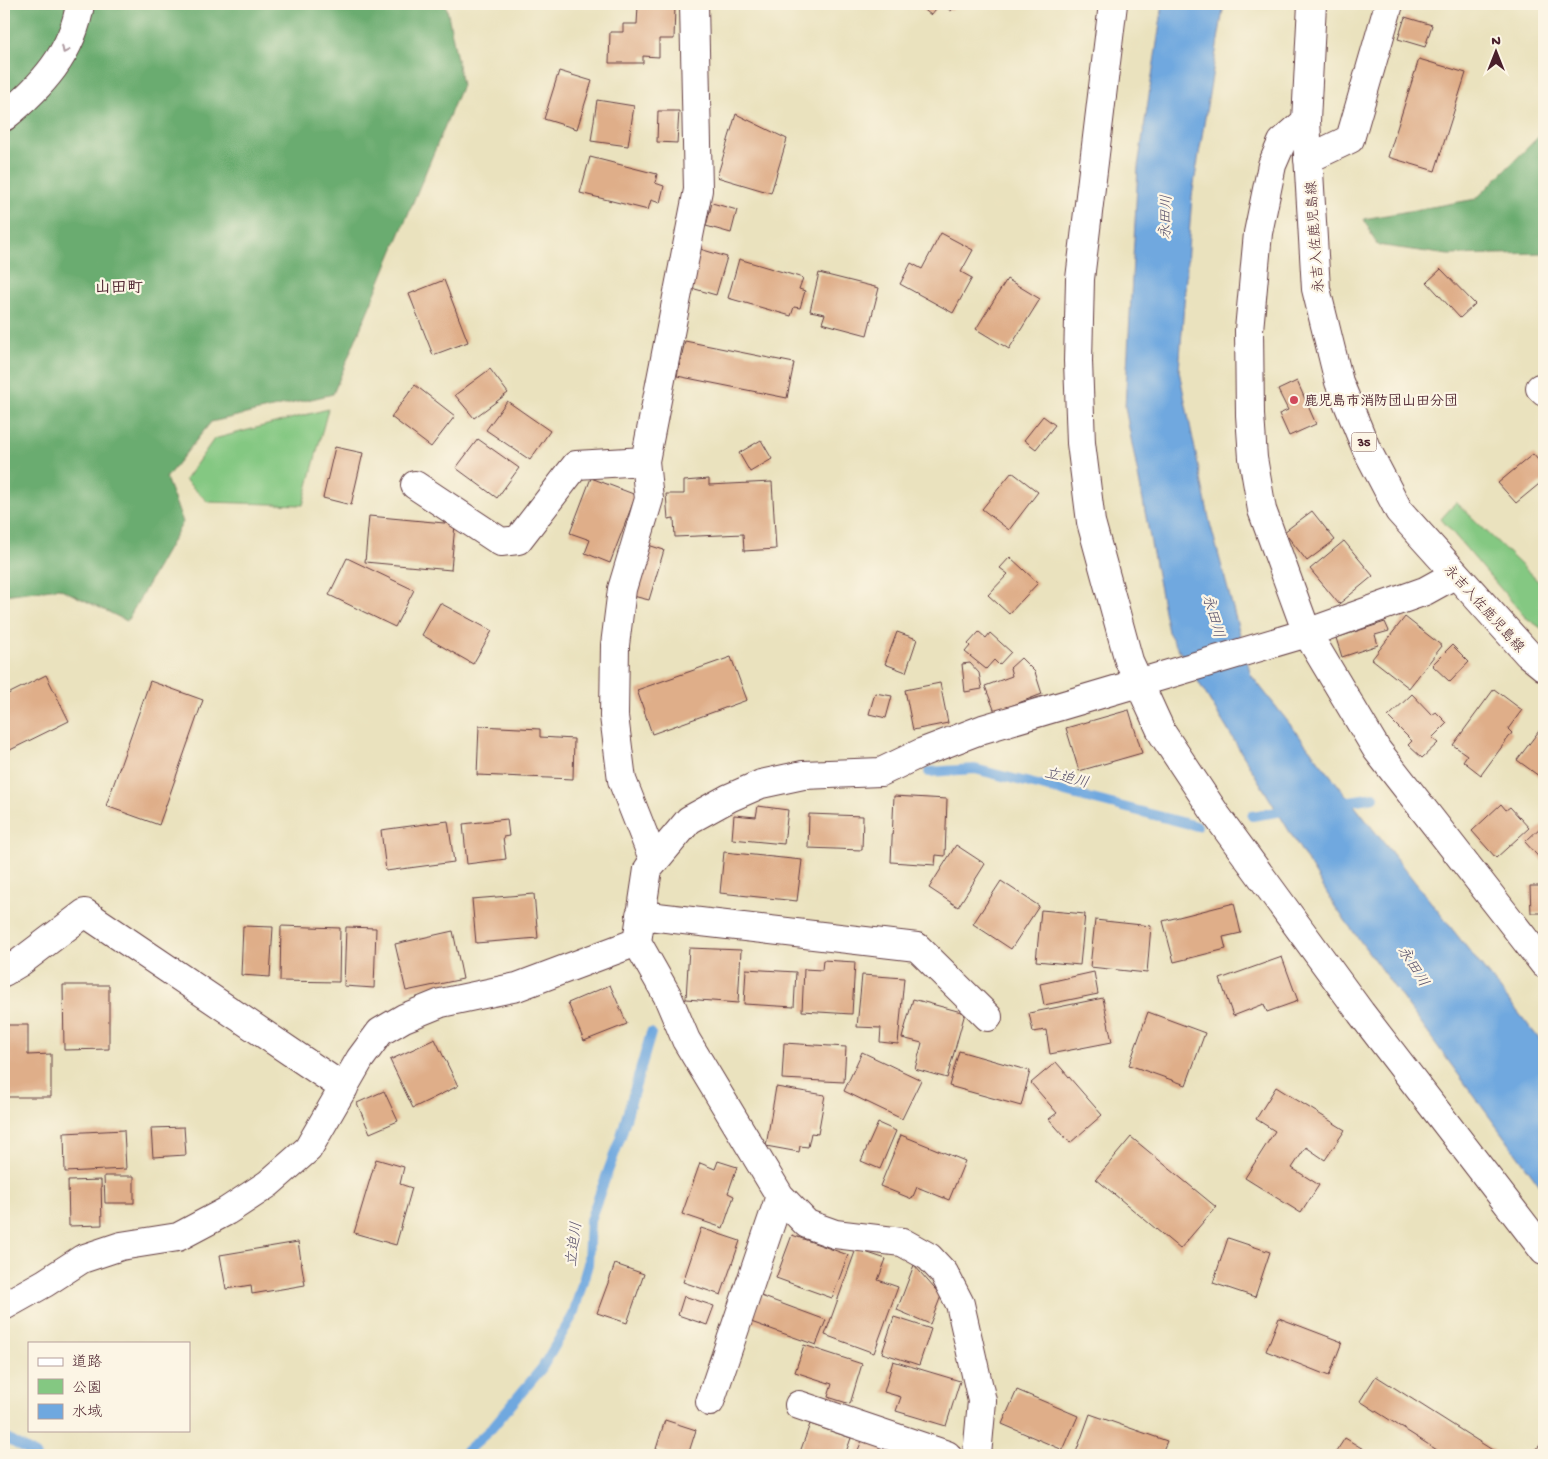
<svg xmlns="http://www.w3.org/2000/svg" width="1548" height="1459" font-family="'Gochi Hand','Klee One',sans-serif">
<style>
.green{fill:#84c882;stroke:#677456}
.forest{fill:#6bac70;stroke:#5a664e}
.water{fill:#6fa8df;stroke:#5c6485}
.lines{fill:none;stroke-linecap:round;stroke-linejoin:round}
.stream{stroke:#6fa8df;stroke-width:10}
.building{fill:#dfae89}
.street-casing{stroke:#623c41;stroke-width:30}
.primary-casing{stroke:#623c41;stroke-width:30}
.street{stroke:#fff;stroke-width:28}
.primary{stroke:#fff;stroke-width:28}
.oneway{stroke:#ae9aa0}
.poi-dot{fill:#d1495b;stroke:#fcf5e5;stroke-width:2}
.labels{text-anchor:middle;stroke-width:4.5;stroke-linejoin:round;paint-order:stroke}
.shield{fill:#fcf5e5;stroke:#7f5f63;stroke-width:1}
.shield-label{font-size:12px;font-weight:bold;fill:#4a1f2b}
.street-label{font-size:14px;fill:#4a1f2b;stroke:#fcf5e5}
.poi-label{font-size:14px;font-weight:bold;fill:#4a1f2b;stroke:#fcf5e5;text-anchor:start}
.water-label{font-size:15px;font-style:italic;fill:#574f6a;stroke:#fcf5e5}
.quarter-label{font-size:16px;font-weight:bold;fill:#4a1f2b;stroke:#fcf5e5}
</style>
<rect width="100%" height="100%" fill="#fcf5e5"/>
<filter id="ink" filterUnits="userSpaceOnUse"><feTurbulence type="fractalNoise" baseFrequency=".02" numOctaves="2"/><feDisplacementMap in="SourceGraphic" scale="10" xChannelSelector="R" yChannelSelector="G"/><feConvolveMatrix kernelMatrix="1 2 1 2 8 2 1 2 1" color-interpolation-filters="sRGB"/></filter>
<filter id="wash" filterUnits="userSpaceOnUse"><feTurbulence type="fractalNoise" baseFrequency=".0096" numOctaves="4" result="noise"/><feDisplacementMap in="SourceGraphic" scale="20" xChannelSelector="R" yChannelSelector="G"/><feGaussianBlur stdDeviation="1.12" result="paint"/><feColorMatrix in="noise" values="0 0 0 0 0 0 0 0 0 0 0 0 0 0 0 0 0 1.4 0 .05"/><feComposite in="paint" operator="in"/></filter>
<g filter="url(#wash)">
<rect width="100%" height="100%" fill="#eae2be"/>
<path class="green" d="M 328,409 L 303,505 L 208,502 L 185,480 L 214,439 Z
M 1456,502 L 1544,587 L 1544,630 L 1525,617 L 1441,519 Z"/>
<path class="forest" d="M 4,4 L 446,4 L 462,85 L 333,394 L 211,422 L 166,478 L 183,522 L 127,621 L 59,588 L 4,595 Z
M 1544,131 L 1544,253 L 1448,255 L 1377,245 L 1364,219 L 1476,199 Z"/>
<path class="water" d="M 1163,4 L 1224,4 L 1192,196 L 1179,371 L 1210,523 L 1251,675 L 1544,1045 L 1544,1191 L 1336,908 L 1168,632 L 1125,407 L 1138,167 Z"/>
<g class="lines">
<path class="stream" d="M 929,772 L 975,769 L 1197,826
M 1339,803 L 1374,797
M 1252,816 L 1290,810
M 4,1437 L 36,1455
M 462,1455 L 491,1429 L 542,1368 L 573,1315 L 588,1264 L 590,1220 L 621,1136 L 651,1033"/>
</g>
<g id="blocks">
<path class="building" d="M 917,4 L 940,4 L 931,15 Z
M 941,4 L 957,4 L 951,11 Z
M 638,6 L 675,6 L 674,39 L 659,39 L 659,57 L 643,56 L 643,63 L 609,63 L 610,32 L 623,32 L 623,24 L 637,24 Z
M 1405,17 L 1432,25 L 1425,47 L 1398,39 Z
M 1419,59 L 1466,73 L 1435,171 L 1388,157 Z
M 559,71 L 592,81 L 577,129 L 544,119 Z
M 597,100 L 634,106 L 628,146 L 591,141 Z
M 658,111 L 679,111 L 677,143 L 657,142 Z
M 736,114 L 787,139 L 771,193 L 717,177 Z
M 590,157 L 657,174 L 655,183 L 664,186 L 660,203 L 651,200 L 648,210 L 580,193 Z
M 712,203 L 737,210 L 731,233 L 706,226 Z
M 941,233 L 973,250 L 961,272 L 972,278 L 953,313 L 900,284 L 911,263 L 922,269 Z
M 700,249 L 727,257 L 716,295 L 688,287 Z
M 739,259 L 803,278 L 799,289 L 805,291 L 800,308 L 794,307 L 791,316 L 728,298 Z
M 1441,269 L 1475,304 L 1460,318 L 1427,282 Z
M 819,273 L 879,288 L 867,335 L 822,323 L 825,314 L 810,311 Z
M 1007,279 L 1040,299 L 1009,349 L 976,329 Z
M 444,280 L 468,342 L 433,355 L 409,294 Z
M 685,341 L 794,363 L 787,398 L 677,376 Z
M 490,369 L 508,393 L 474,418 L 455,395 Z
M 1297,381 L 1316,424 L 1289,436 L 1279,414 L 1288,410 L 1278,390 Z
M 415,385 L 455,416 L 431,447 L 391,417 Z
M 507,401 L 550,431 L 530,460 L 486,430 Z
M 1043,416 L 1055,425 L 1036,449 L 1024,440 Z
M 478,439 L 519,468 L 497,498 L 456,468 Z
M 761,440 L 772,459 L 750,472 L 739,453 Z
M 335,447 L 363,453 L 351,505 L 323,498 Z
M 1533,454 L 1544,467 L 1544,480 L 1516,503 L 1498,483 Z
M 1012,472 L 1038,492 L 1009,530 L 982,509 Z
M 591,478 L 636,495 L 610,563 L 585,553 L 590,540 L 570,533 Z
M 709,479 L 709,485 L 772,482 L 776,549 L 744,551 L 743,534 L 675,537 L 674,518 L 668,519 L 666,494 L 684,494 L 684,481 Z
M 1312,511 L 1335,540 L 1307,561 L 1284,532 Z
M 369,516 L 455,524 L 451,570 L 365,562 Z
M 1344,541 L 1373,576 L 1339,604 L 1310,569 Z
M 648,545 L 664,550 L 649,600 L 633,596 Z
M 1010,557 L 1038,583 L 1009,614 L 988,595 L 1008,574 L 1000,568 Z
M 347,558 L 414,590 L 395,627 L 329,595 Z
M 440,603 L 492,631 L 473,664 L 422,635 Z
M 1405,617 L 1442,646 L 1409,688 L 1372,659 Z
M 1385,622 L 1389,631 L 1375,635 L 1378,645 L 1342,657 L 1336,638 Z
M 897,632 L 917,639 L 906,672 L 885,664 Z
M 979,632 L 986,638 L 990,633 L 1011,652 L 999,665 L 994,660 L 986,669 L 965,652 L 970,646 L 968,644 Z
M 1452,645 L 1469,662 L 1450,682 L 1432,665 Z
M 731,657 L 747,700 L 652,734 L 637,690 Z
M 1021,658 L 1035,672 L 1042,694 L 995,712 L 985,686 L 1012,676 L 1010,668 Z
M 970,663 L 979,673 L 982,689 L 965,692 L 962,664 Z
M 46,675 L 69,721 L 4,753 L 4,696 Z
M 150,681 L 203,700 L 159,825 L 106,806 Z
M 940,683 L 948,723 L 913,730 L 905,690 Z
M 1494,689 L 1522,710 L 1508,729 L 1512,733 L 1481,775 L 1463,761 L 1467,755 L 1453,745 Z
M 875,693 L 892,696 L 886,718 L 869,714 Z
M 1412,694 L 1432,715 L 1436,712 L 1447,723 L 1432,738 L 1438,743 L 1422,758 L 1408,745 L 1412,741 L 1388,717 Z
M 1129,710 L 1142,753 L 1079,771 L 1066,728 Z
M 479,726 L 540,729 L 540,737 L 574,739 L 573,779 L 477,775 Z
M 1542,727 L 1544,728 L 1543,779 L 1517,760 Z
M 894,796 L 947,799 L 945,856 L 936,855 L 935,865 L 891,862 Z
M 1501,804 L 1506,810 L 1510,807 L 1529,828 L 1496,858 L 1472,831 Z
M 758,806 L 788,810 L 784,844 L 732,839 L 734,815 L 756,817 Z
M 809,814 L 863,816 L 862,850 L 808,848 Z
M 507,819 L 509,836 L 503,837 L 506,859 L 467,864 L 463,824 Z
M 448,821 L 454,862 L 386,871 L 381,830 Z
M 1544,824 L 1544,863 L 1525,842 Z
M 956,845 L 985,864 L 958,907 L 929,888 Z
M 724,852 L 802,860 L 797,901 L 720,893 Z
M 1001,881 L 1039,906 L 1011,949 L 973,924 Z
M 1530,886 L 1544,886 L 1544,913 L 1531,913 Z
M 534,894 L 538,938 L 476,943 L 472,899 Z
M 1234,903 L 1241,933 L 1223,937 L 1226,949 L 1174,962 L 1163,921 Z
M 1041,910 L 1085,914 L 1080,965 L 1036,961 Z
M 1095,920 L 1151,926 L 1147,973 L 1090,967 Z
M 243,926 L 273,927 L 270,977 L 241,975 Z
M 281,926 L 340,928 L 339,982 L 280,981 Z
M 346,927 L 376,928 L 374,988 L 344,986 Z
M 453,931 L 463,979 L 406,991 L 395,944 Z
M 689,948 L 741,950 L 738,1003 L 686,999 Z
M 1282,957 L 1298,1001 L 1267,1012 L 1264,1004 L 1233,1016 L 1220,979 Z
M 823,960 L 855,962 L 852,1014 L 802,1011 L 804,969 L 822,970 Z
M 746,969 L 796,972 L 794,1007 L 744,1004 Z
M 1094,972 L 1098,994 L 1044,1005 L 1040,984 Z
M 862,975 L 904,978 L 898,1044 L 880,1042 L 881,1028 L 857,1027 Z
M 63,985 L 109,985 L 109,1049 L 64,1050 Z
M 610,985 L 627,1024 L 584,1041 L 568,1003 Z
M 1103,998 L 1112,1042 L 1050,1054 L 1046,1030 L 1033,1032 L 1029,1013 Z
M 913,999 L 965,1013 L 947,1078 L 915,1069 L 922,1043 L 902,1038 Z
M 1148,1012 L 1205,1033 L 1186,1085 L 1129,1065 Z
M 4,1025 L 28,1025 L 28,1055 L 51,1054 L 51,1097 L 4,1097 Z
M 435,1039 L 458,1086 L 413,1108 L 390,1060 Z
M 784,1043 L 846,1047 L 844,1082 L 782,1079 Z
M 959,1051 L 1030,1071 L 1021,1106 L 949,1086 Z
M 862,1052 L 921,1080 L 902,1119 L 844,1091 Z
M 1056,1062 L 1102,1115 L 1070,1143 L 1049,1119 L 1057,1113 L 1031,1083 Z
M 776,1087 L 825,1095 L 818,1134 L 811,1133 L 808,1147 L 800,1146 L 799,1152 L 766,1146 Z
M 1276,1087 L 1345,1130 L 1325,1160 L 1306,1147 L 1292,1168 L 1319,1185 L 1301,1213 L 1245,1178 L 1275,1131 L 1256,1119 Z
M 384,1091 L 398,1121 L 370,1133 L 357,1103 Z
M 878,1123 L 896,1131 L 880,1169 L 861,1161 Z
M 184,1127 L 186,1155 L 153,1157 L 151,1128 Z
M 124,1130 L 126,1169 L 65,1172 L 64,1133 Z
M 901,1135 L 965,1161 L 949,1200 L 917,1187 L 912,1199 L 880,1186 Z
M 1131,1137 L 1216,1207 L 1180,1249 L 1096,1179 Z
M 376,1159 L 404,1167 L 400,1184 L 412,1188 L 396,1245 L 354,1233 Z
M 718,1161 L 737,1167 L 728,1193 L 734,1196 L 723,1228 L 682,1214 L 700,1163 L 715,1169 Z
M 104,1176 L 134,1176 L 134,1203 L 105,1203 Z
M 101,1180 L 102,1225 L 69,1226 L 68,1181 Z
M 701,1228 L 740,1241 L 721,1295 L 683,1282 Z
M 792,1235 L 848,1255 L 832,1298 L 776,1278 Z
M 1228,1238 L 1270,1252 L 1255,1297 L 1213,1283 Z
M 298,1242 L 305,1285 L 252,1294 L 251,1285 L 226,1289 L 220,1255 Z
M 856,1249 L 886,1259 L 878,1280 L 898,1287 L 874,1353 L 825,1335 Z
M 615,1264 L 644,1274 L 627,1323 L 597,1313 Z
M 914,1265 L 941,1296 L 930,1324 L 897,1310 Z
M 684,1296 L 714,1306 L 707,1325 L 678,1315 Z
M 761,1296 L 826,1320 L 816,1345 L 751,1322 Z
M 894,1317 L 931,1329 L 919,1365 L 882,1353 Z
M 1279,1318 L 1342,1342 L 1329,1376 L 1266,1351 Z
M 804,1345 L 862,1364 L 850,1404 L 828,1397 L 832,1384 L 795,1372 Z
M 893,1361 L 960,1381 L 946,1426 L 896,1411 L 901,1397 L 884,1392 Z
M 1376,1376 L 1494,1451 L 1491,1455 L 1434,1455 L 1437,1450 L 1360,1401 Z
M 1017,1390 L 1078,1416 L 1063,1450 L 1002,1424 Z
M 1090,1414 L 1167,1441 L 1161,1455 L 1075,1455 Z
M 665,1420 L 696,1430 L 688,1455 L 677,1455 L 656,1449 Z
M 810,1424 L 851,1438 L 845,1455 L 799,1455 Z
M 863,1438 L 900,1453 L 899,1455 L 856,1455 Z
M 1345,1438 L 1373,1455 L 1334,1455 Z
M 1544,1440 L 1544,1455 L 1540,1455 L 1535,1451 Z"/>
</g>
</g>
<g filter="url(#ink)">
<use href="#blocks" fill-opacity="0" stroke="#623c41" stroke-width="1"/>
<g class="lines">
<defs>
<path id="street" d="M 1113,4 L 1080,279 L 1078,361 L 1081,443 L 1091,522 L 1129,661 L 1162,733 L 1217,816 L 1361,1013 L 1544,1251
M 1306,121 L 1282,142 L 1272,165 L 1258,233 L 1249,330 L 1250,415 L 1253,458 L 1262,510 L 1307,633 L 1377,750 L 1544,964
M 1308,159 L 1350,139 L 1389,4
M 1540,388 L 1544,392
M 415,485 L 501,542 L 518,540 L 576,465 L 645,461
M 654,861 L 622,780 L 614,716 L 615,645 L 622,589 L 649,499 L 645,461 L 698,190 L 694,4
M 640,915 L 917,947 L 988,1017
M 4,972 L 19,963 L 85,913 L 344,1088
M 4,1306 L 45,1283 L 82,1259 L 121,1246 L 178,1237 L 227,1211 L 268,1184 L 308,1149 L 360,1059 L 380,1032 L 404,1018 L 441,1003 L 517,987 L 637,942
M 710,1402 L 780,1196
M 799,1405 L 947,1455
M 977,1455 L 982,1401 L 960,1304 L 944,1273 L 929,1257 L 902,1242 L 835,1234 L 807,1224 L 780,1196 L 686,1040 L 667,995 L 637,942 L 648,869 L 689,820 L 729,798 L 761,784 L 803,775 L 881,772 L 923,752 L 983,729 L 1307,633 L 1425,591 L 1454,575"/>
<path id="primary" d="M 1312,4 L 1306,121 L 1316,289 L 1339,382 L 1366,448 L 1399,511 L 1528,654 L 1544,667
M 4,117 C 41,87 73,53 80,4"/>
</defs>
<use href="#street" class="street-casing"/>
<use href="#primary" class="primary-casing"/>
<use href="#street" class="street"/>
<use href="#primary" class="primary"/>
</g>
<defs><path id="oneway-chevron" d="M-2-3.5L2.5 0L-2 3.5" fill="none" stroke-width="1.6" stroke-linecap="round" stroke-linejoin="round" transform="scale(1.25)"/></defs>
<use class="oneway" href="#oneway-chevron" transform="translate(65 50) rotate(116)"/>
</g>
<circle class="poi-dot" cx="1294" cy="400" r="5"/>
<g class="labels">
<rect class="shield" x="1351.5" y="432.5" width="25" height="19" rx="4"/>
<g class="shield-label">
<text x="1364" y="446">35</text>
</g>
<g class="street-label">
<text transform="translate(1314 237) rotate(-94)" y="5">永吉入佐鹿児島線</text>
<text transform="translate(1485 608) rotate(48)" y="5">永吉入佐鹿児島線</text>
</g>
<g class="poi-label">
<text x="1304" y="405">鹿児島市消防団山田分団</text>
</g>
<g class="water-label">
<text transform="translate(1165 217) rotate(-88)" y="5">永田川</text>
<text transform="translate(1214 616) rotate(74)" y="5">永田川</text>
<text transform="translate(1067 777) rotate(14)" y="5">立迫川</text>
<text transform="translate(1414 966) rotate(58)" y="5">永田川</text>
<text transform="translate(573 1244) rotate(-83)" y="5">立迫川</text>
</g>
<g class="quarter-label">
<text x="119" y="292">山田町</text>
</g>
</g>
<rect width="1548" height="1459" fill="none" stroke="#fcf5e5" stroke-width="20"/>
<rect x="28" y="1342" width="162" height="90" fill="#fcf5e5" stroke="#b59f9b"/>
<rect x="38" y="1358" width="25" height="8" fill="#ffffff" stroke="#b59f9b"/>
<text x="72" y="1366" font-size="15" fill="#4a1f2b">道路</text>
<rect x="38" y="1379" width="25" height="15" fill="#84c882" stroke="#b59f9b"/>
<text x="72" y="1392" font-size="15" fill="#4a1f2b">公園</text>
<rect x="38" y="1404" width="25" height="15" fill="#6fa8df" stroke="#b59f9b"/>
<text x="72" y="1416" font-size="15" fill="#4a1f2b">水域</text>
<g transform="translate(1496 52)" stroke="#fcf5e5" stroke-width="4" paint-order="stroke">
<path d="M0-4L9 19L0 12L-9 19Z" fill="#4a1f2b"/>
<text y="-8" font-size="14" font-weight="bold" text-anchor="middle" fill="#4a1f2b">N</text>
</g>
</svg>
